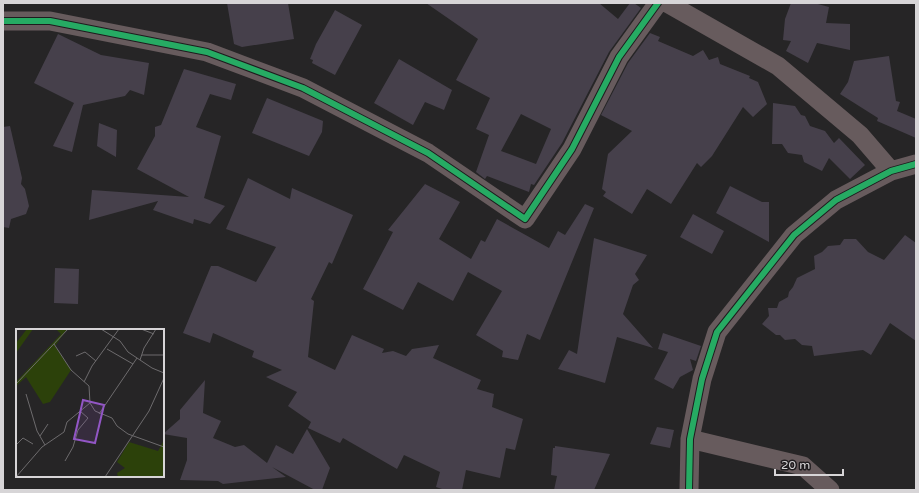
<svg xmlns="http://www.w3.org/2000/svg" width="919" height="493" font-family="'Varela Round',sans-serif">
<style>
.building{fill:#46404b;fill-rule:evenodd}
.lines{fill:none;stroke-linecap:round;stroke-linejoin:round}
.minor{stroke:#675b5d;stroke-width:19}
.cycleway-casing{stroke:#1e1b1e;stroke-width:8}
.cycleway{stroke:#26ab63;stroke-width:6}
.inset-road{fill:none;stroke:#6d6b6d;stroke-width:1}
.view{fill:#9256c5;fill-opacity:0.15;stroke:#9256c5;stroke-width:2}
.inset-edge{fill:none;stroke:#d7d5d7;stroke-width:2}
</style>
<rect width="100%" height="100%" fill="#262526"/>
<path class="building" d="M 227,3 L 288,3 L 294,39 L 242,47 L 234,44 Z
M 426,3 L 599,3 L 618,19 L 630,3 L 634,3 L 641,8 L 609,52 L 562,143 L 534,185 L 531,184 L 529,192 L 487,176 L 485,179 L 476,172 L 489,135 L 476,129 L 490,98 L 456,80 L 478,39 ZM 521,114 L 551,129 L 536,164 L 501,151 Z
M 791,3 L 814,3 L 829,7 L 826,23 L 850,24 L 850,50 L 817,43 L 808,63 L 786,51 L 791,41 L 783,40 L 785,19 Z
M 335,10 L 362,25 L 335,75 L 312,63 L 313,60 L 310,59 L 316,44 Z
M 650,33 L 660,37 L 658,41 L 693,56 L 703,50 L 709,60 L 718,57 L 720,64 L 750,76 L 749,78 L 758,82 L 767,104 L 753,117 L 743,107 L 712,156 L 701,167 L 697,163 L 671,204 L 647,189 L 632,214 L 603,196 L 606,192 L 602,189 L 608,154 L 632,131 L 601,115 L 628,63 Z
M 58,34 L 101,55 L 149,63 L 144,95 L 130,90 L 125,96 L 83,105 L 72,152 L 53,146 L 74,103 L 34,83 Z
M 889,56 L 896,101 L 900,102 L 897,111 L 916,119 L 916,138 L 877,121 L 878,118 L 840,94 L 848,82 L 854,61 Z
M 399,59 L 452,90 L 444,110 L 425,102 L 413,125 L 374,103 Z
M 184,69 L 236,84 L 231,100 L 210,94 L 196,127 L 221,136 L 204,198 L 225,206 L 210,224 L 194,219 L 193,224 L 153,210 L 158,201 L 89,220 L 92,190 L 189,197 L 137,169 L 155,136 L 155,127 L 161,125 Z
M 267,98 L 323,121 L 322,132 L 309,156 L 252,133 Z
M 773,103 L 795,106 L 801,115 L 805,116 L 810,126 L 825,131 L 834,143 L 839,138 L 865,165 L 850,179 L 829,158 L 822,171 L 804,162 L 802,155 L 788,153 L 782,144 L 772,144 Z
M 99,123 L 117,130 L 116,157 L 97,146 Z
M 10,126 L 22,178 L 21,184 L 25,189 L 29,206 L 26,214 L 11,219 L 9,228 L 3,227 L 3,127 Z
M 248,178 L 290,199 L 292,188 L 353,215 L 332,264 L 329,262 L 311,299 L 314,301 L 308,357 L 335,370 L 352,335 L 384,349 L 382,353 L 393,351 L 406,356 L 412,349 L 439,345 L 433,358 L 481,380 L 477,389 L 494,394 L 492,407 L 523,419 L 515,450 L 506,448 L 500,478 L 466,470 L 462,490 L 445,490 L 436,487 L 440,472 L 404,455 L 397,469 L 343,438 L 340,443 L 308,428 L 311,422 L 288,406 L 297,392 L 266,377 L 282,370 L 252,357 L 254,351 L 213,333 L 210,343 L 183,333 L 211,266 L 218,266 L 256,282 L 276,247 L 226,229 Z
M 425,184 L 460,202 L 439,239 L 471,259 L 481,240 L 485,242 L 497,219 L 549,248 L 558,231 L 565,235 L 585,204 L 594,208 L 540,340 L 527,334 L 518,360 L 502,357 L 503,351 L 476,335 L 502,291 L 468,272 L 453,301 L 418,282 L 403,310 L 363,289 L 393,232 L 388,230 Z
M 730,186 L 762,202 L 769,202 L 769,242 L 716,213 Z
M 693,214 L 724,231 L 712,254 L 680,237 Z
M 905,235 L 916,243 L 916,341 L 890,323 L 871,355 L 863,350 L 814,356 L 812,346 L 802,345 L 795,339 L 785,340 L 780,335 L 776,335 L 762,324 L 769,316 L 768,308 L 777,308 L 779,302 L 788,297 L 789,292 L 793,287 L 797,278 L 815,269 L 814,256 L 822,252 L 828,246 L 840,245 L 844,239 L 856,239 L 868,252 L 884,260 Z
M 594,238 L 647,255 L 635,274 L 639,280 L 633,285 L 623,314 L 653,348 L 617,337 L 605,383 L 558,369 L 569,350 L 577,354 Z
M 55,268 L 79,269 L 78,304 L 54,303 Z
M 663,333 L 701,346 L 696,361 L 690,359 L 693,370 L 680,377 L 673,389 L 654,379 L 668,352 L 658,349 Z
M 205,380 L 203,413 L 221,421 L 213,438 L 235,447 L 244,445 L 267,463 L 276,445 L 293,454 L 307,429 L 330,468 L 322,490 L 315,490 L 272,467 L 286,477 L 223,484 L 218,481 L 180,480 L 187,460 L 187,438 L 163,434 L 180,419 L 180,410 Z
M 657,427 L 674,430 L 670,448 L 650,444 Z
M 555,446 L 610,454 L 594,490 L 554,490 L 557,476 L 551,475 L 553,448 L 555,448 Z"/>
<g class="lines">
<path class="minor" d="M 667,3 L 778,66 L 860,135 L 891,171
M 3,21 L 50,21 L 207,52 L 303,88 L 428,153 L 525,219 L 572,149 L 619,57 L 658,3
M 690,439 L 803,466 L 830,490
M 689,490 L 690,439 L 702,379 L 717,332 L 794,235 L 836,200 L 891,171 L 916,164"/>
<defs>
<path id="cycleway" d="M 3,21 L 50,21 L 207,52 L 303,88 L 428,153 L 525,219 L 572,149 L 619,57 L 658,3
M 689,490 L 690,439 L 702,379 L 717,332 L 794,235 L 836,200 L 891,171 L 916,164"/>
</defs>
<use href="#cycleway" class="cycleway-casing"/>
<use href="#cycleway" class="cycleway"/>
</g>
<g transform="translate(16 329)">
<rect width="148" height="148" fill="#262526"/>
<path d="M 11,0 L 17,0 L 0,24 L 0,14 ZM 40,0 L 51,0 L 39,17 L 55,41 L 34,73 L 27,75 L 10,48 L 0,57 L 0,53 L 45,5 ZM 148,111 L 148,148 L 102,148 L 101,144 L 109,139 L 101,133 L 113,113 L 142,122 Z" fill="#2c410a"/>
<path class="inset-road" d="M 85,0 L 104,12 L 112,23 L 136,39 L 148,44M 125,0 L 138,5M 38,15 L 55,41 L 73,57 L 74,74 L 79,82 L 96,89 L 101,97 L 112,105 L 148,118M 91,20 L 117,35M 126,26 L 148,26M 60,27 L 69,23 L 80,32M 124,31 L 128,19 L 140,0M 68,53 L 76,37 L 103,0M 0,55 L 52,0M 10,65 L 21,102 L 29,116M 83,85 L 121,29M 24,107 L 32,95M 0,116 L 7,109 L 17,115M 49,132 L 57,118 L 62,101 L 72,89 L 64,82M 0,148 L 26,118 L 48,103 L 51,93 L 74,74M 89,148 L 133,82 L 148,49"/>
<path class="view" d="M 67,71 L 88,76 L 79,114 L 58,110 Z"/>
<rect width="148" height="148" class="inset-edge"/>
</g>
<rect width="919" height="493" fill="none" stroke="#d7d5d7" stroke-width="8"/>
<path d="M775 469v6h68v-6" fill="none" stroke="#d7d5d7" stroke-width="2"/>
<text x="781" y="469" font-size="12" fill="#d7d5d7" stroke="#1e1b1e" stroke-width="3" paint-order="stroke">20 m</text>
</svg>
